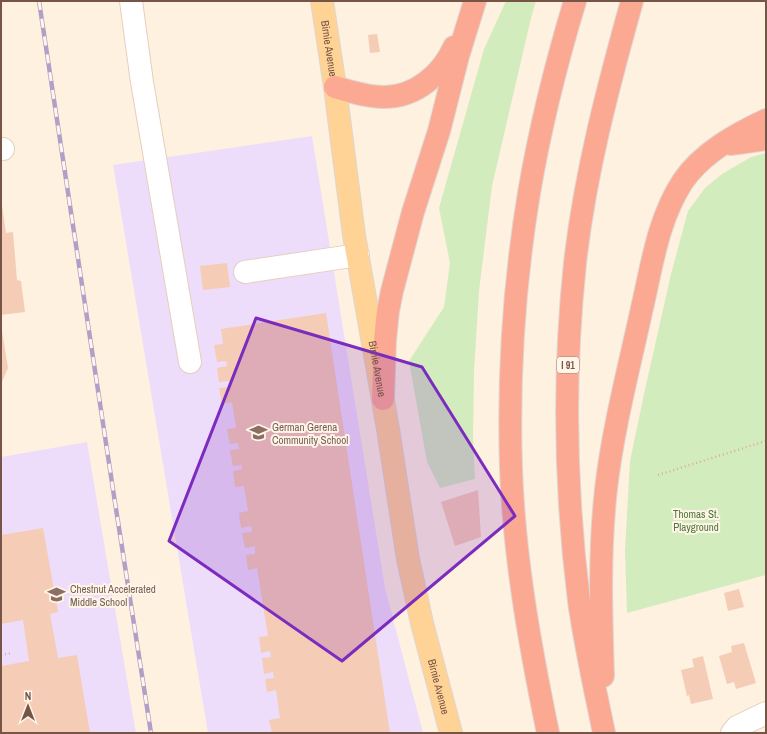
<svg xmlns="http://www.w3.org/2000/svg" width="767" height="734" font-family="'Archivo Narrow',sans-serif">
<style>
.education{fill:#eeddfa}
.green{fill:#d3ecbe}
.building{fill:#f5ccb6}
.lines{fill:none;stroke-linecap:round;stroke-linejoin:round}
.minor-casing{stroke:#e4cebf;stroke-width:24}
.major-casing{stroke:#ded6d3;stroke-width:24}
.highway-casing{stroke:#ded6d3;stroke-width:24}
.path{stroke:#d9af9a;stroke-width:2.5;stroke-dasharray:1 3;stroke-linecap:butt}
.minor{stroke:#fff;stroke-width:22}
.major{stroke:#ffd296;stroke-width:22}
.highway{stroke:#fca993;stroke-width:22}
.rail-casing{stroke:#b29fc7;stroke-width:4.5}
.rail{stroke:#fff5e8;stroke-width:3;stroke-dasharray:9;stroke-linecap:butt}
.marked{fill:#7b2cbf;fill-opacity:0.2;stroke:#7b2cbf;stroke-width:3;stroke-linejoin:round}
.labels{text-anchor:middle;stroke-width:4;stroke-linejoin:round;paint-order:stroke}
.shield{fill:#fff5e8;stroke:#9f8577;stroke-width:1}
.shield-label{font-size:10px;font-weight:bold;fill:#765546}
.street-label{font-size:11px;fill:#765546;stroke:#fff5e8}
.education-label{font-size:11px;fill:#785e54;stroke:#fff5e8;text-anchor:start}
.park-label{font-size:11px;fill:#50773b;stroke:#fff5e8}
</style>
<rect width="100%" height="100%" fill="#fef1e0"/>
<path class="education" d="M 312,136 L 385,588 L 423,733 L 208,733 L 113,165 Z
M 87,442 L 136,733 L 1,733 L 1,457 Z"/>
<path class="green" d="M 506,1 L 536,1 L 531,18 L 492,186 L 479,291 L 474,372 L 473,439 L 475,479 L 440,488 L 427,462 L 409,361 L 444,307 L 450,263 L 439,208 L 484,49 Z
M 766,153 L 766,575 L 627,613 L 625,551 L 630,461 L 644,394 L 671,274 L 688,211 L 705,188 L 722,174 L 751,157 Z"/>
<path class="building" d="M 377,34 L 380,52 L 370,53 L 368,35 Z
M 1,205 L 2,205 L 6,233 L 13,232 L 17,280 L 21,281 L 25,312 L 1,315 Z
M 227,263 L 230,287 L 203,290 L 200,266 Z
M 326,313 L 390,733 L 272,733 L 269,720 L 280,718 L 276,690 L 267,692 L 265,679 L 274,678 L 273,672 L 264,674 L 262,658 L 271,657 L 270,651 L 261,653 L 259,637 L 268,636 L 257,568 L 248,570 L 246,555 L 255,554 L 255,546 L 245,548 L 242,533 L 252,532 L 251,526 L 241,528 L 239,513 L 248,511 L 244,486 L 235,487 L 233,471 L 242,469 L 241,465 L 233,466 L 230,450 L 239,449 L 238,443 L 230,444 L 227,429 L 236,428 L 232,402 L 222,404 L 219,388 L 230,387 L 229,381 L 219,382 L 217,368 L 227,366 L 226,361 L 217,362 L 214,345 L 223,344 L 221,329 Z
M 1,331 L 2,331 L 8,368 L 1,384 Z
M 478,490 L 481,537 L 455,546 L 441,502 Z
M 43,528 L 58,612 L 50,614 L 58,658 L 77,655 L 90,733 L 1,733 L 1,666 L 29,661 L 23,620 L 1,624 L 1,535 Z
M 739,589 L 744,607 L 728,611 L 724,593 Z
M 744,643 L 756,683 L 736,689 L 734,682 L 727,684 L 719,656 L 732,652 L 731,646 Z
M 703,656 L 713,699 L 691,704 L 689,695 L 687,696 L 681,670 L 694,667 L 692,659 Z"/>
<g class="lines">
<defs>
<path id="minor" d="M 131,1 L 142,82 L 190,362
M 1,149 L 3,149
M 245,272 L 358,255
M 732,733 L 737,727 L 766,713"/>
<g id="major">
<path id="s1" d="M 322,1 L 335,87 L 354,235 L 388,429 L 408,559 L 422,623 L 451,733"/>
</g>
<path id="highway" d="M 335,87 C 351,92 368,97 384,97 C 416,97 442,74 454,47
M 730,144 L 739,143 L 766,139
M 383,399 L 385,340 L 388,311 L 392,291 L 413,212 L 439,131 L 458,56 L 475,1
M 603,676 C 601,614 599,551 606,489 C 613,428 629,368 642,308 C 652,265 658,219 683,181 C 702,153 736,134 766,120
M 548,733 C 530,646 514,557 511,468 C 508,376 514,284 529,193 C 540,128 556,64 575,1
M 604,733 C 595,689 585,645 579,601 C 565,489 563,376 575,263 C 585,174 608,87 632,1"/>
</defs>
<use href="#minor" class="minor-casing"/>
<use href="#major" class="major-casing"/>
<use href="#highway" class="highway-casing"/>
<path class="path" d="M 658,475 L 766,441
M 1,655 L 12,653"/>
<use href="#minor" class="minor"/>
<use href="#major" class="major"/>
<use href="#highway" class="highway"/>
<defs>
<path id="rail" d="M 39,1 L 114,496 L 151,733"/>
</defs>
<use href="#rail" class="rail-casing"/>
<use href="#rail" class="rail"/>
</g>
<path class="marked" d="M 256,318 L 422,367 L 515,516 L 342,661 L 169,541 Z"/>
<defs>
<symbol id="school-bare" viewBox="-9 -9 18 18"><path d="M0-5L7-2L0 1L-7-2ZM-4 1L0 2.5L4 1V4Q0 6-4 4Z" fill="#8d6e63" stroke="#fff5e8" stroke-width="2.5" paint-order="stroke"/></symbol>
</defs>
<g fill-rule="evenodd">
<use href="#school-bare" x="246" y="420" width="25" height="25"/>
<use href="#school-bare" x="44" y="582" width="25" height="25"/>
</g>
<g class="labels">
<rect class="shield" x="557" y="357" width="22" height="16" rx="3"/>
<g class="shield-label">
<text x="568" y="369">I 91</text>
</g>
<g class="street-label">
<text dy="4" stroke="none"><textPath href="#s1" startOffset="48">Birnie Avenue</textPath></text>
<text dy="4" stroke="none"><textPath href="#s1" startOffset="372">Birnie Avenue</textPath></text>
<text dy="4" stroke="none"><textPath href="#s1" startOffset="696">Birnie Avenue</textPath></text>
</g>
<g class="education-label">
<text x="272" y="431">German Gerena<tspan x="272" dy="13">Community School</tspan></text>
<text x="70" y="593">Chestnut Accelerated<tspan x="70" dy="13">Middle School</tspan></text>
</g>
<g class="park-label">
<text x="696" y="518">Thomas St.<tspan x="696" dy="13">Playground</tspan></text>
</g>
</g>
<rect width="767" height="734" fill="none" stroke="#765546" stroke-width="4"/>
<g transform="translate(28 706)" stroke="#fff5e8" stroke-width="3" paint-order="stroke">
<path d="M0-3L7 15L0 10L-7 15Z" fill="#765546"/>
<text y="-6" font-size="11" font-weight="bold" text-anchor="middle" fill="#765546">N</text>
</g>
</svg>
